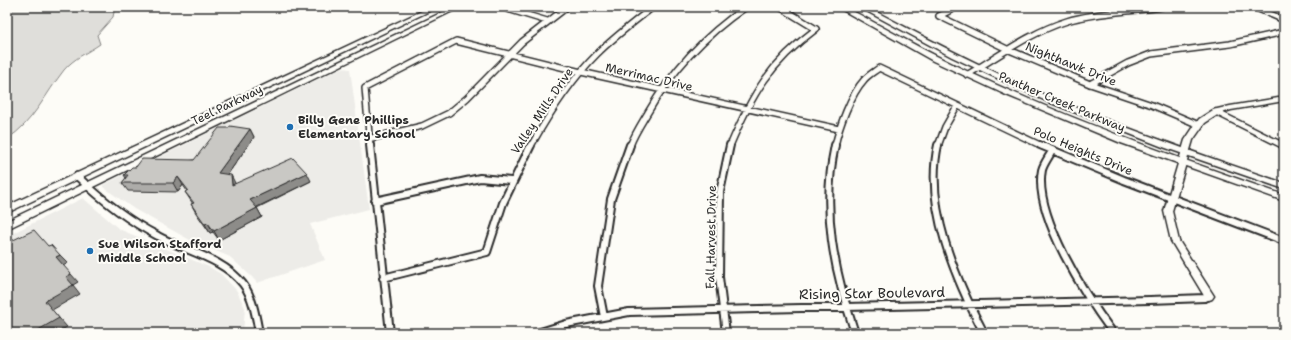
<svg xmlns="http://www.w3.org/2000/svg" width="1291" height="340" font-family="'Shantell Sans',sans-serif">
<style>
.built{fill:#edece8}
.green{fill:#dfdeda;stroke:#858482}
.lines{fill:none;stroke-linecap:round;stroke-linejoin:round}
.minor-far1-casing{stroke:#2b2b2b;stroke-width:8}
.minor-casing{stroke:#2b2b2b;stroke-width:10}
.tertiary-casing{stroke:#2b2b2b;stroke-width:3}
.secondary-casing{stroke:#2b2b2b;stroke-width:3}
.minor-far1{stroke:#fdfcf7;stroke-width:5}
.minor{stroke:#fdfcf7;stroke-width:6}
.tertiary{fill:#fdfcf7;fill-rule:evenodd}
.secondary{fill:#fdfcf7;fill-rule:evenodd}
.wall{fill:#adaca9;stroke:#2b2b2b}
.shaded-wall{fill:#8d8c89;stroke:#2b2b2b}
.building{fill:#c9c8c4;stroke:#2b2b2b}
.poi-dot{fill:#1f6fb2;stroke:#fdfcf7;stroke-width:1.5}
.labels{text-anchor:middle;stroke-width:4;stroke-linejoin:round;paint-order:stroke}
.street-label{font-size:12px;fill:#2b2b2b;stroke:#fdfcf7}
.poi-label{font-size:12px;font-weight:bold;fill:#2b2b2b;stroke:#fdfcf7;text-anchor:start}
.near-street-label{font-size:14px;fill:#2b2b2b;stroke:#fdfcf7}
</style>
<rect width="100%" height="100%" fill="#fdfcf7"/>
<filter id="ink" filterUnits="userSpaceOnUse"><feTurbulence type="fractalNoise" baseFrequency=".025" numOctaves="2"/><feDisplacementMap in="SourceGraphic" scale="8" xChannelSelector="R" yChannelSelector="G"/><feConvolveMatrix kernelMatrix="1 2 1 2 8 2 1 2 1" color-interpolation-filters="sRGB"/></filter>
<g filter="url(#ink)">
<path class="built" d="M 341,68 L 350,69 L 369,209 L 310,224 L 325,260 L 257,283 L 252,277 L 230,257 L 190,240 L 134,209 L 103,187 L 103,185 Z
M 83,198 L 119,229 L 209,267 L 221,274 L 237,291 L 245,308 L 243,333 L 7,333 L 7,236 Z"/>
<path class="green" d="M 7,7 L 115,7 L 113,17 L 97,35 L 100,44 C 87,53 74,58 64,70 C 46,93 33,123 7,139 Z"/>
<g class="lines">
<defs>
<path id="minor-far1" d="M 501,7 L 547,21
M 1254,7 L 1284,20
M 939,16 L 1007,49 L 1090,84 L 1152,105 L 1199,125
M 939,16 L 957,7
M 967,75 C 999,56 1031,32 1067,21 C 1097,12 1130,12 1161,7
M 1090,84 L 1128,63 L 1151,54 L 1230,44 L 1284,32
M 1216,112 L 1284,146
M 368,139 L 422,126 L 449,113 L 467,98 L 522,42 L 567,7
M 370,146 L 365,88 L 456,41 L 581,72 L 839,129
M 531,146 C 549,114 570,81 597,54 C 614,37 634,22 653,7
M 630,146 C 634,135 641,124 647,114 C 672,70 705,35 746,7
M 730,146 C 752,94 770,63 816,29 L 780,7
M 835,146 C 839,127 851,94 864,80 C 868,75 874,72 879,68 L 1042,146
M 938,146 L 945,127 L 957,106"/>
<path id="minor" d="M 370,145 L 390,333
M 835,145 C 821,210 834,271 855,333
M 938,145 C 924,207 956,280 984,333
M 1040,145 L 1124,180 L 1284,241
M 1283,145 L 1284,146
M 1052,151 C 1049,157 1044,163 1042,170 C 1033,215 1087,298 1113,333
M 77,176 C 102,200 127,220 158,236 C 185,251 223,258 243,284 C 253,297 256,317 259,333
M 375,201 L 480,178 L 511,181
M 383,278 L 487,252 L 503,203 L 531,145
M 604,317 L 598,286 L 611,199 L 630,145
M 537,333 L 566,324 L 629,312 L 1150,300 L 1205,298 L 1209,296
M 726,333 L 719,277 L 720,192 L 730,145"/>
<path id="tertiary" d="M 1284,97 L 1284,101 L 1231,110 L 1219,114 L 1205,123 L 1193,140 L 1172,211 L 1179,241 L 1214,296 L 1212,299 L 1209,300 L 1206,299 L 1171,241 L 1164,211 L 1185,140 L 1199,119 L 1213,110 L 1230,106 Z"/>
<path id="secondary" d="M 430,7 L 438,7 L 7,213 L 7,206 Z
M 453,7 L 461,7 L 7,229 L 7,221 Z
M 837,7 L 845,7 C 887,29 928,53 971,73 C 1072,121 1178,158 1284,195 L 1284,201 L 1121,143 L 1004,94 L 933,61 Z
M 859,7 L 867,7 C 920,35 974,63 1029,88 C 1112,124 1198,154 1284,183 L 1284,189 L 1163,147 L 1046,101 L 952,57 Z"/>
</defs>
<use href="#minor-far1" class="minor-far1-casing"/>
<use href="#minor" class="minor-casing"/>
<use href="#tertiary" class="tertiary-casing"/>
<use href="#secondary" class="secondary-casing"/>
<use href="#minor-far1" class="minor-far1"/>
<use href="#minor" class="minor"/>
<use href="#tertiary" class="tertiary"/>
<use href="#secondary" class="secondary"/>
</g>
<path class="wall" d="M 250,129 L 254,137 L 228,174 L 235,184 L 311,181 L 257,208 L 262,217 L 219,240 L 213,232 L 210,233 L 196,213 L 191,204 L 193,204 L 185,192 L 187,191 L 183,185 L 178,192 L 128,191 L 122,183 L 126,178 L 124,175 L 136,167 L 194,160 Z"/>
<path class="shaded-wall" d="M 250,129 L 254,137 L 223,181 L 218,173 Z
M 307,173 L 311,181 L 255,208 L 250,200 Z
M 231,175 L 235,183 L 237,194 L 232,185 Z
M 178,177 L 183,185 L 178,192 L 173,183 Z
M 257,208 L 262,217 L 219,240 L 214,231 Z
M 208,223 L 213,232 L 210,233 L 205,224 Z
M 60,255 L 68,263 L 63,266 L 56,257 Z
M 71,274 L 78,282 L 73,285 L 80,294 L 52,310 L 67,327 L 56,333 L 33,333 L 45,301 L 66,277 Z"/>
<path class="building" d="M 230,126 L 250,129 L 218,173 L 231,175 L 232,185 L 293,158 L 307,173 L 250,200 L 257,208 L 214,231 L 208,223 L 205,224 L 191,204 L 194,203 L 185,192 L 188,190 L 178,177 L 173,183 L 122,183 L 128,175 L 124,175 L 132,167 L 136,167 L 142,159 L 194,160 L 219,128 L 229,128 Z
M 34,230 L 48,246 L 51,245 L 60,255 L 56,257 L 71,274 L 66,277 L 73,285 L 45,301 L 59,318 L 33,333 L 7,333 L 7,243 Z"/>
</g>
<g class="poi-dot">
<circle cx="290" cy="127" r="4"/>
<circle cx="90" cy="251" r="4"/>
</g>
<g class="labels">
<g class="street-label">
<text transform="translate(1071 64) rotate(22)" y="4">Nighthawk Drive</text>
<text transform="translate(649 77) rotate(13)" y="4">Merrimac Drive</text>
<text transform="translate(1062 102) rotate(23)" y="4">Panther Creek Parkway</text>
<text transform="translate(227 105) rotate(-26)" y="4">Teel Parkway</text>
<text transform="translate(542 111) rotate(-56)" y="4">Valley Mills Drive</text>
<text transform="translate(1083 151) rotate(23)" y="4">Polo Heights Drive</text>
<text transform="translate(711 237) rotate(-89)" y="4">Fall Harvest Drive</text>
</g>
<g class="poi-label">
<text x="298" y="124">Billy Gene Phillips<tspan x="298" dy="14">Elementary School</tspan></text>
<text x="98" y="248">Sue Wilson Stafford<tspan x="98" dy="14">Middle School</tspan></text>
</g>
<g class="near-street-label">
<text transform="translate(872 293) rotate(-1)" y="5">Rising Star Boulevard</text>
</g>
</g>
<rect width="1291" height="340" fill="none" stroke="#fdfcf7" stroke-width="24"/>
<rect x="12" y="12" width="1267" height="316" fill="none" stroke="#2b2b2b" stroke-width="1.5" filter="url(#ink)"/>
</svg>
